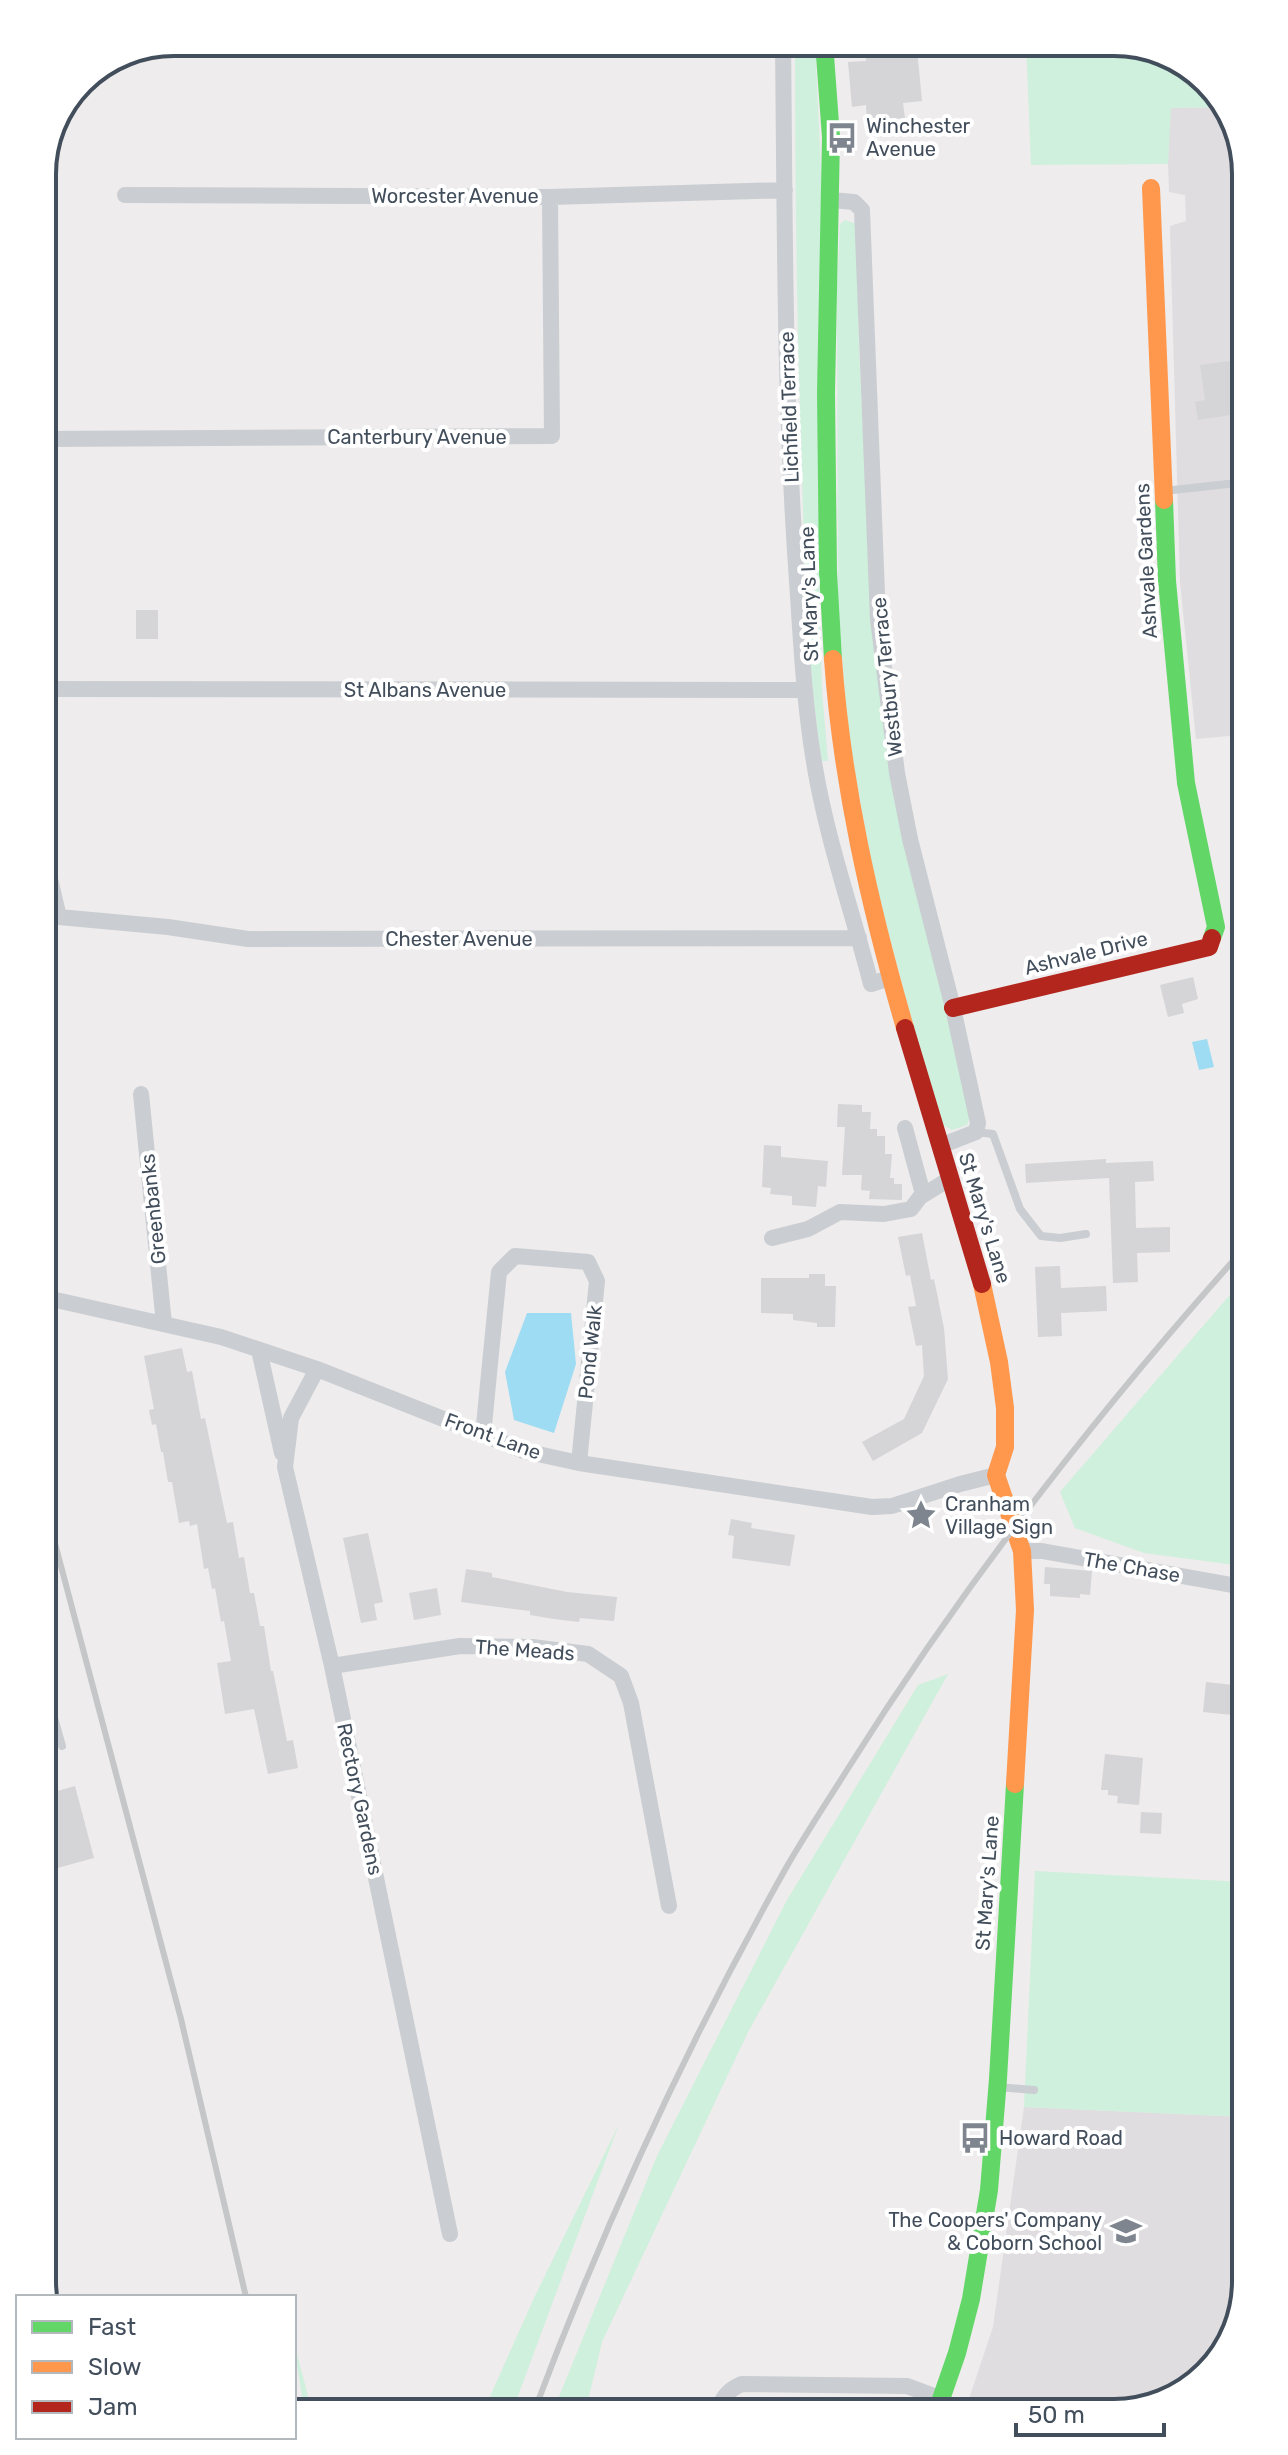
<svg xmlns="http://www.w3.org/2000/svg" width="1288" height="2455" font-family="Rubik,sans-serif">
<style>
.education{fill:#dfdddf}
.green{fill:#cef0dc}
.water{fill:#9edcf3}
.building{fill:#d5d4d7}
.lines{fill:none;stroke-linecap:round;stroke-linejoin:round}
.lane{stroke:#cacdd1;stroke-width:8}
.street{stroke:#cacdd1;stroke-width:16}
.fast{stroke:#63d668;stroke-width:18}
.slow{stroke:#ff974d;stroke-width:18}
.jam{stroke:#b3261e;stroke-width:18}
.rail{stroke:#c4c6c8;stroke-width:6}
.labels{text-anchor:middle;stroke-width:8;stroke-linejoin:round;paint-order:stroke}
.poi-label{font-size:20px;fill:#424e5b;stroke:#fff;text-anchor:start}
.street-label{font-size:20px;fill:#424e5b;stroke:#fff}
.rim{fill:none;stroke:#424e5b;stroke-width:4}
</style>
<rect width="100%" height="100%" fill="#eeecec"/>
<path class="education" d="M 1223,107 L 1236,123 L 1239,735 L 1196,739 L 1180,582 L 1170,226 L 1186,221 L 1185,195 L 1169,192 L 1168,164 L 1170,108 Z
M 1024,2107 L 1245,2117 L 1246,2282 L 1224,2354 L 1165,2403 L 967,2405 L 993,2327 Z"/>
<path class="green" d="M 795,42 L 815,42 L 822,194 L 819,579 L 822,691 L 828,761 L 822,761 C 807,668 805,572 802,478 C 797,333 795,187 795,42 Z
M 1026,42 L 1123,42 L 1188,64 L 1223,107 L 1171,108 L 1168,164 L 1031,165 Z
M 845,220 L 857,224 L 859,349 L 872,624 L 972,1110 L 967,1125 L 952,1130 L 939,1123 L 874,878 L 848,733 L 838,601 L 837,283 L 840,224 Z
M 1241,1282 L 1243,1566 L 1144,1553 L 1075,1528 L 1060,1492 Z
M 948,1674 L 748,2032 L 602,2342 L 586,2409 L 554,2409 L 657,2156 L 787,1900 L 918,1685 Z
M 1035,1871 L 1244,1882 L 1245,2117 L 1024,2107 Z
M 619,2124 L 513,2409 L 484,2410 L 534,2298 Z
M 294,2343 L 312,2411 L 304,2411 Z"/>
<path class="water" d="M 1207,1039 L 1214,1067 L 1199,1070 L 1192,1042 Z
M 527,1313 L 571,1313 L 576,1364 L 554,1433 L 514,1420 L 505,1372 Z"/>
<path class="building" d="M 905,45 L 905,50 L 917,49 L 922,101 L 903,103 L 905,118 L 884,120 L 884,124 L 867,126 L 866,105 L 852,107 L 848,62 L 866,61 L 865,49 Z
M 1237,360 L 1237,414 L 1198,420 L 1195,402 L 1205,400 L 1200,365 Z
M 136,610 L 158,610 L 158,639 L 136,639 Z
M 1193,977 L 1198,999 L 1182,1004 L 1184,1013 L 1168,1017 L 1160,985 Z
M 838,1104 L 862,1105 L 862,1112 L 871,1112 L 870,1129 L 877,1129 L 877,1136 L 885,1136 L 885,1154 L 892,1154 L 890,1178 L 894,1178 L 894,1184 L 902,1184 L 902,1200 L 869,1199 L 870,1191 L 861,1190 L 862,1175 L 842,1175 L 845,1127 L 837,1127 Z
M 764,1145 L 781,1146 L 781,1157 L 828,1161 L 826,1187 L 818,1186 L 816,1207 L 792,1205 L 792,1196 L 770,1194 L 771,1188 L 762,1187 Z
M 1106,1159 L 1106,1163 L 1153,1161 L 1154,1181 L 1135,1182 L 1136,1228 L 1170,1227 L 1170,1252 L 1137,1253 L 1138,1282 L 1113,1283 L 1109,1178 L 1026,1183 L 1025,1164 Z
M 922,1233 L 931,1280 L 934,1279 L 944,1328 L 948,1379 L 922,1433 L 873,1461 L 862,1442 L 904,1419 L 924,1376 L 922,1345 L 916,1346 L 908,1307 L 916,1306 L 910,1275 L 906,1276 L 898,1237 Z
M 1060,1266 L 1061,1288 L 1106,1286 L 1107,1311 L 1061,1313 L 1062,1336 L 1038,1337 L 1035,1267 Z
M 809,1274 L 825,1274 L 825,1286 L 836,1286 L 835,1327 L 817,1327 L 817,1323 L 793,1320 L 793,1314 L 761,1313 L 761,1278 L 809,1278 Z
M 182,1348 L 187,1372 L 192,1371 L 201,1419 L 205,1418 L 227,1523 L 233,1522 L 239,1558 L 244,1557 L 250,1593 L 254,1593 L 260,1626 L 264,1626 L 271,1671 L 273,1671 L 287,1741 L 293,1740 L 298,1768 L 268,1774 L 254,1709 L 225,1714 L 217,1663 L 231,1661 L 224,1621 L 221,1622 L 215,1588 L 212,1589 L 208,1568 L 204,1569 L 197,1524 L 190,1526 L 189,1521 L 179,1523 L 172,1482 L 168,1482 L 163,1452 L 161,1452 L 156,1424 L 152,1425 L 149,1410 L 154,1409 L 144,1356 Z
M 731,1519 L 752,1523 L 751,1528 L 795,1535 L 790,1566 L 732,1558 L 734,1536 L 728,1535 Z
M 368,1533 L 383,1602 L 374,1604 L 377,1620 L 361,1623 L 343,1538 Z
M 1045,1567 L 1092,1571 L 1090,1595 L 1080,1594 L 1080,1598 L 1050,1596 L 1050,1584 L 1044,1584 Z
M 466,1569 L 492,1573 L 492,1577 L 567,1592 L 617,1597 L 614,1621 L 580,1618 L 579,1622 L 554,1619 L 530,1615 L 530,1611 L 461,1602 Z
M 437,1588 L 441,1615 L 414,1620 L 409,1593 Z
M 1206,1682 L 1243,1686 L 1243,1716 L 1203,1712 Z
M 1105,1754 L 1143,1758 L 1139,1805 L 1117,1803 L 1118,1796 L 1108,1795 L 1108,1790 L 1101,1790 Z
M 75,1786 L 94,1858 L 50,1870 L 50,1793 Z
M 1141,1812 L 1162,1813 L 1161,1834 L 1140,1833 Z"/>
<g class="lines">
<path class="lane" d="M 1164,491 L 1237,483
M 976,1132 L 993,1134 L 1020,1209 L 1041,1236 L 1060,1238 L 1086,1234
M 49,1700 L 62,1746
M 998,2087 L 1034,2090"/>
<path class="street" d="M 783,42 C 785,222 784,401 797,581 C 801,641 804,702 814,762 C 826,837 852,910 871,984 L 890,978
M 125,195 L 550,197 L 785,190
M 831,200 L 854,202 L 862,210 L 878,619 L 897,773 L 910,839 L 953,1008 L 978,1123 L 976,1132 L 940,1146
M 44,439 L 552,436 L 550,197
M 45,689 L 805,690
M 45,858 L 59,917 L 168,927 L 248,939 L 859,938
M 141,1094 L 164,1324
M 905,1128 L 923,1194
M 772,1238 L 808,1229 L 840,1212 L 884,1214 L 911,1209 L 920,1197 L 951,1178
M 47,1298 L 221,1337 L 317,1369 L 524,1451 L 579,1463 L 872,1507 L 892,1506 L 960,1484 L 996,1475
M 259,1350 L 282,1453
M 317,1369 L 291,1418 L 285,1467 L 332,1666 L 450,2234
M 483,1435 L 499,1272 L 515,1256 L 588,1262 L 597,1281 L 579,1463
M 1022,1551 L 1042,1551 L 1243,1587
M 332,1666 L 460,1646 L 532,1647 L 588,1654 L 621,1676 L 631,1703 L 669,1906
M 719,2407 C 724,2395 730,2389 742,2384 L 907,2386 L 942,2399"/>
<path class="fast" d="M 824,42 L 831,137 L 826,393 L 828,572 L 833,659
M 1164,500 L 1167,581 L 1186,783 L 1216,927 L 1212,938
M 939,2405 L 957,2353 L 971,2299 L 989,2190 L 998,2079 L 1015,1784"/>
<path class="slow" d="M 1151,188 L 1164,500
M 833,659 C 842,785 870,907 905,1028
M 982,1284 L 999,1362 L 1005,1408 L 1005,1447 L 996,1475 L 1022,1551 L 1025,1610 L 1015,1784"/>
<path class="jam" d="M 953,1008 L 1209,947 L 1212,938
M 905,1028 L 982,1284"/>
<path class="rail" d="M 48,1517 L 181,2019 L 246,2297
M 535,2409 C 605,2223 688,2042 786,1868 C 805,1835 827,1802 847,1770 C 963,1585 1096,1414 1241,1252"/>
</g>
<defs>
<symbol id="bus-bare" viewBox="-9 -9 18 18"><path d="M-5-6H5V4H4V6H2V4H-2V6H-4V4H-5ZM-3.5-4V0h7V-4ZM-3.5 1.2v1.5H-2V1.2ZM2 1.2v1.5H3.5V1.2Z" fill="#7e858e" stroke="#fff" stroke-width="2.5" paint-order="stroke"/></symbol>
<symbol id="sight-bare" viewBox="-9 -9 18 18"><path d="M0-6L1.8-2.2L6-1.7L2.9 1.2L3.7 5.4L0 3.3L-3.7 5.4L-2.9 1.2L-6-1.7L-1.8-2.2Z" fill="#7e858e" stroke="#fff" stroke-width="2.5" paint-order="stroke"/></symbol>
<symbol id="school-bare" viewBox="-9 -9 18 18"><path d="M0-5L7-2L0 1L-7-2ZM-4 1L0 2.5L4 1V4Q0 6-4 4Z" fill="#7e858e" stroke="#fff" stroke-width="2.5" paint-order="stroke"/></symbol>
</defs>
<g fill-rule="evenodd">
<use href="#bus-bare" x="820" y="116" width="44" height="44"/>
<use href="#sight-bare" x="899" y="1493" width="44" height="44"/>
<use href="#bus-bare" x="953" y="2116" width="44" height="44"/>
<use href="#school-bare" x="1104" y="2209" width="44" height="44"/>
</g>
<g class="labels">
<g class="poi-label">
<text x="866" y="133">Winchester<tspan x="866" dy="23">Avenue</tspan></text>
<text x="945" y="1511">Cranham<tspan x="945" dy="23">Village Sign</tspan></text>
<text x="999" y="2145">Howard Road</text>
<text x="1102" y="2227" text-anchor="end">The Coopers' Company<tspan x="1102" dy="23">&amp; Coborn School</tspan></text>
</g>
<g class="street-label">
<text x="455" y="203">Worcester Avenue</text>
<text transform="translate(789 407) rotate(-92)" y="7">Lichfield Terrace</text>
<text x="417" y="444">Canterbury Avenue</text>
<text transform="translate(1146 561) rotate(-93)" y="7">Ashvale Gardens</text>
<text transform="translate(809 594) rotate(-92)" y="7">St Mary's Lane</text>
<text transform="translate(887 677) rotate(-96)" y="7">Westbury Terrace</text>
<text x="425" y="697">St Albans Avenue</text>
<text x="459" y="946">Chester Avenue</text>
<text transform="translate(1086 953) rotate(-14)" y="7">Ashvale Drive</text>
<text transform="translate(153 1209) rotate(-96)" y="7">Greenbanks</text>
<text transform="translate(985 1218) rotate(73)" y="7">St Mary's Lane</text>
<text transform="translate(590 1352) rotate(-84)" y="7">Pond Walk</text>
<text transform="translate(493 1436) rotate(20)" y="7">Front Lane</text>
<text transform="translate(1132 1567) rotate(10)" y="7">The Chase</text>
<text transform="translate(525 1650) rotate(4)" y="7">The Meads</text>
<text transform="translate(360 1799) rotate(78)" y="7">Rectory Gardens</text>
<text transform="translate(987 1883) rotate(-86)" y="7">St Mary's Lane</text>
</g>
</g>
<path d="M0 0H1288V2455H0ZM174 56H1114A118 118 0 0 1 1232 174V2281A118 118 0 0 1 1114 2399H174A118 118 0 0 1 56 2281V174A118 118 0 0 1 174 56Z" fill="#fff" fill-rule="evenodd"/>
<path class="rim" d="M174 56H1114A118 118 0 0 1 1232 174V2281A118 118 0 0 1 1114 2399H174A118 118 0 0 1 56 2281V174A118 118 0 0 1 174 56Z"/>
<rect x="16" y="2295" width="280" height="144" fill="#ffffff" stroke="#b3b8bd" stroke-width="2"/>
<rect x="32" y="2321" width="40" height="12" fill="#63d668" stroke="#b3b8bd" stroke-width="2"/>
<text x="88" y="2335" font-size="24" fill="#424e5b">Fast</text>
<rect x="32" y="2361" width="40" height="12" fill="#ff974d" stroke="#b3b8bd" stroke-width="2"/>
<text x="88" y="2375" font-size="24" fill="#424e5b">Slow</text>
<rect x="32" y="2401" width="40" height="12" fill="#b3261e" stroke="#b3b8bd" stroke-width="2"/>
<text x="88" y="2415" font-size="24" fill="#424e5b">Jam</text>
<path d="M1016 2423v12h148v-12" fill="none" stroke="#424e5b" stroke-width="4"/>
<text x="1028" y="2423" font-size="24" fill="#424e5b" stroke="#ffffff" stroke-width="6" paint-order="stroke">50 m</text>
</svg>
